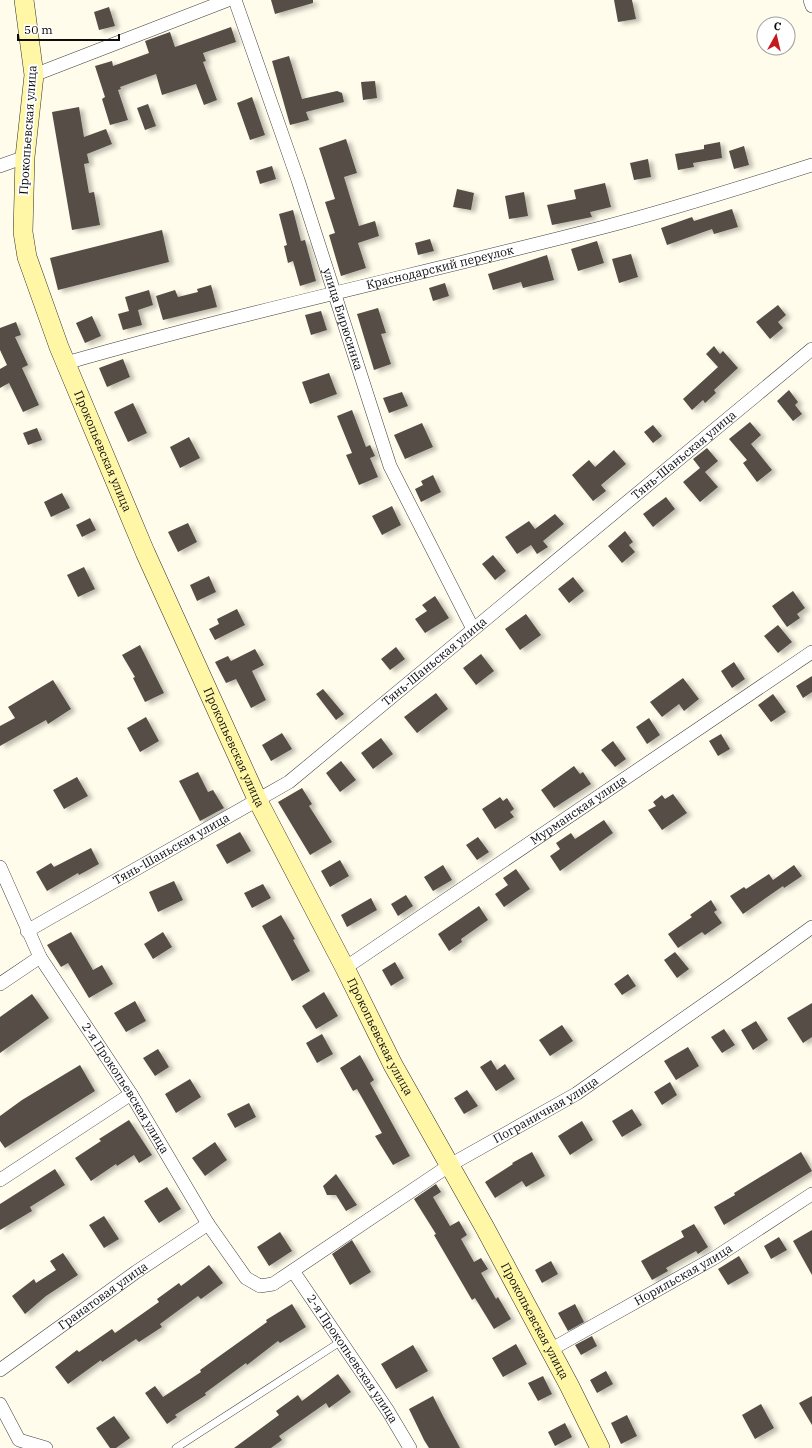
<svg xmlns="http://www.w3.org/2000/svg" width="812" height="1448" font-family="'IBM Plex Serif',serif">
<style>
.building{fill:#564d47;filter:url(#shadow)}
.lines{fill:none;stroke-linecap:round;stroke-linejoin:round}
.service-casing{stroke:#3f3f3f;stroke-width:8}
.minor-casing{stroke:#3f3f3f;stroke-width:14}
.secondary-casing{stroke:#2e2e2e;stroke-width:20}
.service{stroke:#fff;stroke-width:7}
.minor{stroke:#fff;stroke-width:13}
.secondary{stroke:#fff7a6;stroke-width:19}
.labels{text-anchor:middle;stroke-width:4;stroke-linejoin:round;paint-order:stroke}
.street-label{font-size:12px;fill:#0c0c0c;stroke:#fff}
</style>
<defs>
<filter id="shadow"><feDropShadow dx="4.5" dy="2.5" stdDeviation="2" flood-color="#0004"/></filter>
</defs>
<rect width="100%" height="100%" fill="#fffceb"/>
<path class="building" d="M 271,0 L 313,0 L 313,3 L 275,14 Z
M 614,0 L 632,0 L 636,19 L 618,22 Z
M 109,7 L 115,26 L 99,30 L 94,12 Z
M 231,27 L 236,42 L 203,53 L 206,61 L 203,62 L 217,100 L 204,105 L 196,84 L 162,95 L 156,74 L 120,87 L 121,89 L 118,90 L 128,120 L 110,125 L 102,99 L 105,97 L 95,66 L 112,61 L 113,66 L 149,53 L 145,41 L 170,32 L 175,47 Z
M 289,56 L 302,99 L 337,91 L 342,93 L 344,102 L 306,112 L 309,120 L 290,125 L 272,61 Z
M 375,81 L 377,98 L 363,100 L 361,82 Z
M 252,97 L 265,135 L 250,140 L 237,103 Z
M 148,104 L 156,126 L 145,130 L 137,108 Z
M 79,107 L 84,137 L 106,129 L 112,144 L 87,154 L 89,163 L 84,164 L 89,193 L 94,192 L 100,225 L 72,230 L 52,112 Z
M 346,139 L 357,173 L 344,177 L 359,226 L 375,221 L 379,236 L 358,243 L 366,268 L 341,276 L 329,235 L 335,233 L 325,202 L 335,199 L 319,148 Z
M 720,142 L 722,158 L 693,163 L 694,167 L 678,170 L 675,154 L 704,149 L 704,145 Z
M 744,146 L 749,165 L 734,169 L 729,151 Z
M 648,159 L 651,177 L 634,180 L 630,163 Z
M 272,166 L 276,179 L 260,184 L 256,171 Z
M 605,183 L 611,207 L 590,212 L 592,217 L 552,225 L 547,205 L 576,199 L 574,190 Z
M 457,189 L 474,193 L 471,210 L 453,207 Z
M 524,192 L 528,216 L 509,219 L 505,196 Z
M 732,209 L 738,227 L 714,234 L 712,229 L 667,245 L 661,228 L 692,217 L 694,221 Z
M 293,210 L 301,241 L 305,240 L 316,281 L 300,286 L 293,261 L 288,263 L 284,246 L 287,245 L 279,214 Z
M 162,230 L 169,262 L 58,290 L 50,258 Z
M 430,239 L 434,251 L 418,255 L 415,243 Z
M 597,241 L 604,263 L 578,271 L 571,249 Z
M 631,254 L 638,277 L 619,283 L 612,259 Z
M 547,255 L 554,280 L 523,288 L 521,282 L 493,290 L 488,274 Z
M 445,283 L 449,296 L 433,301 L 429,288 Z
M 211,285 L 217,307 L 163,320 L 156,296 L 175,290 L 178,297 L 198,292 L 197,289 Z
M 149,290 L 153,305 L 138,310 L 142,325 L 123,330 L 118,314 L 129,311 L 125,297 Z
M 778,305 L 786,315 L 778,322 L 783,328 L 770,339 L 756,322 Z
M 378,308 L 386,333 L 381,334 L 391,364 L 374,370 L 357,314 Z
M 321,311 L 327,330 L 311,335 L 305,315 Z
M 92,316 L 101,336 L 85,343 L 76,323 Z
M 16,322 L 21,335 L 15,337 L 28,365 L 22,368 L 39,405 L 23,412 L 9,383 L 0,388 L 0,369 L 7,365 L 0,350 L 0,328 Z
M 714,346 L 720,354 L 723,351 L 738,368 L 714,390 L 716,393 L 705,403 L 703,400 L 692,410 L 683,399 L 718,367 L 706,354 Z
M 123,359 L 130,377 L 107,387 L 99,368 Z
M 329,373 L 337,394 L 310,404 L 302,382 Z
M 789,390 L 798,402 L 795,405 L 802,414 L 793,421 L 777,401 Z
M 402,392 L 408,406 L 389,413 L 383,398 Z
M 133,403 L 147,433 L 128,442 L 114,412 Z
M 352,410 L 366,447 L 370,445 L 375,456 L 370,458 L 378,477 L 359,485 L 346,455 L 352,453 L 337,416 Z
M 750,422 L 761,435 L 751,444 L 772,470 L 757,482 L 743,463 L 747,460 L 729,439 Z
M 422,423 L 433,447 L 405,459 L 394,435 Z
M 653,425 L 662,436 L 653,443 L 644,432 Z
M 37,428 L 42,440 L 28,445 L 23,433 Z
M 189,437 L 200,458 L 180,468 L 170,447 Z
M 707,448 L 718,461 L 705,472 L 718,487 L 700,502 L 683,482 L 700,468 L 693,459 Z
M 614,450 L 626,464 L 601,485 L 606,491 L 593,501 L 572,475 L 589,460 L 595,467 Z
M 433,475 L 441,492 L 421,502 L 415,489 L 423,485 L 421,481 Z
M 62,493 L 70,508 L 51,517 L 44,502 Z
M 666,497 L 675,509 L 653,527 L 643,514 Z
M 392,506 L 401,525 L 382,535 L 372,516 Z
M 555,514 L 564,524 L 543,541 L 548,547 L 537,554 L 531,545 L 517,554 L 505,537 L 529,521 L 535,529 Z
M 90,518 L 96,530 L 82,537 L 76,525 Z
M 188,523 L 197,542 L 178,552 L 168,532 Z
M 625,531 L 633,542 L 629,545 L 635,552 L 622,563 L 608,546 Z
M 493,555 L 506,571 L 495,580 L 482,564 Z
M 84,567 L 95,589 L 78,597 L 67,575 Z
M 209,576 L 216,592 L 197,601 L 190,585 Z
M 573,577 L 584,591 L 569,603 L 558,589 Z
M 793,591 L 805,608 L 797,614 L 800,618 L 787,627 L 772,606 Z
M 435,596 L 449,618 L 425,633 L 415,619 L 427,611 L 422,605 Z
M 237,609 L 245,625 L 215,640 L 209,629 L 219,624 L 217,619 Z
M 526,614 L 541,635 L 520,650 L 505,629 Z
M 778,625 L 792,642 L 778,653 L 764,636 Z
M 140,645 L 164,693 L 145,702 L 133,678 L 135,677 L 122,655 Z
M 396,647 L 405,659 L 390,670 L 381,659 Z
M 255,649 L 264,665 L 252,671 L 266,700 L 251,708 L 236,679 L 226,683 L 215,662 L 228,656 L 231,661 Z
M 481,654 L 494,671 L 476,685 L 463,668 Z
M 734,662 L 745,679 L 732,688 L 721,671 Z
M 812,676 L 812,692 L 803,698 L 796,686 Z
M 683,678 L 699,699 L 684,711 L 679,704 L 662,717 L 650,702 Z
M 53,680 L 71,709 L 48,724 L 46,720 L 0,746 L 0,726 L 15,718 L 8,707 Z
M 323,689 L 344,714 L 336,720 L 316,694 Z
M 436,693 L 448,709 L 417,733 L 404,717 Z
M 773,694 L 786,712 L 771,722 L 758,705 Z
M 146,717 L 159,741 L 140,752 L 127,728 Z
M 649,718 L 660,735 L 647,744 L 636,727 Z
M 282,733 L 292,749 L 271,761 L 262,745 Z
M 721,734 L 730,749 L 718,756 L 709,741 Z
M 381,738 L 393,754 L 373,769 L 361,753 Z
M 613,741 L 626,759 L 615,767 L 601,750 Z
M 341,761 L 356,780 L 340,792 L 326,773 Z
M 574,766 L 580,774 L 583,772 L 591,784 L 554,808 L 541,790 Z
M 198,772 L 208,792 L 213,790 L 224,808 L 200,821 L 179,781 Z
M 77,777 L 88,796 L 64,809 L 53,790 Z
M 302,788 L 312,804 L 309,806 L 332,842 L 310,855 L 278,802 Z
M 673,794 L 687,813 L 662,830 L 648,810 L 656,806 L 653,802 L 662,795 L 665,799 Z
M 500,797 L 503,801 L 507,798 L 514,809 L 510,812 L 514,817 L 495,829 L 482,809 Z
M 604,820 L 613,833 L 560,871 L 550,856 L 560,849 L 556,843 L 571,833 L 575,839 Z
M 240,832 L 251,851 L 227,864 L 216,845 Z
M 478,837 L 489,852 L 477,860 L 466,845 Z
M 91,848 L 99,864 L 79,875 L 78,873 L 47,891 L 36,872 L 51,863 L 54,867 Z
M 340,860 L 349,876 L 330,887 L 321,871 Z
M 443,865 L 452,880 L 433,891 L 424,877 Z
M 794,865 L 802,876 L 784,888 L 783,886 L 743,914 L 730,896 L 744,887 L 746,889 L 769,874 L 773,880 Z
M 516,869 L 530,889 L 504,907 L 495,894 L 508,885 L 503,878 Z
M 174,881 L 183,900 L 158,912 L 149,892 Z
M 263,884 L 271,898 L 252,908 L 244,893 Z
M 406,895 L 413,906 L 398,916 L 391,904 Z
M 371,898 L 377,910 L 347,927 L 341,915 Z
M 711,900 L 717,910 L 714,912 L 722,923 L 705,935 L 702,932 L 678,948 L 668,934 L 692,917 L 690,915 Z
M 479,906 L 488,920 L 461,939 L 462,942 L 449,951 L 438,934 Z
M 281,915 L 295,939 L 293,940 L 310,971 L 292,981 L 262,926 Z
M 71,932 L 93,970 L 102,965 L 113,984 L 89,998 L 68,963 L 61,967 L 47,945 Z
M 163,932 L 172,947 L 153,959 L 144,944 Z
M 675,952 L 689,969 L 677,978 L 664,960 Z
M 395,962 L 404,978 L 391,986 L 382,970 Z
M 628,974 L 636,986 L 622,995 L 614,984 Z
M 324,992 L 338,1016 L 316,1029 L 302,1006 Z
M 32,994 L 49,1018 L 0,1053 L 0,1017 Z
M 135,1001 L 146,1021 L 126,1032 L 114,1013 Z
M 812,1003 L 812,1037 L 803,1043 L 787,1018 Z
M 756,1021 L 768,1040 L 753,1050 L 741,1030 Z
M 562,1025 L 573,1041 L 550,1056 L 539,1040 Z
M 724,1029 L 735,1045 L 722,1053 L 711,1037 Z
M 322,1034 L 333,1054 L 317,1063 L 306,1043 Z
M 688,1047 L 699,1066 L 676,1080 L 664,1061 Z
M 158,1049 L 169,1067 L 155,1076 L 143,1058 Z
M 360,1055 L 374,1080 L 370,1083 L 410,1156 L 393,1165 L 375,1136 L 382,1133 L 357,1089 L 353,1091 L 340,1068 Z
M 491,1060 L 497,1070 L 505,1064 L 515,1079 L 496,1091 L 480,1067 Z
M 80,1065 L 95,1091 L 5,1148 L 0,1141 L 0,1116 L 22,1100 Z
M 190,1079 L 201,1097 L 176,1113 L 165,1094 Z
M 670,1082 L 677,1095 L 662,1105 L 654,1092 Z
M 467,1090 L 478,1106 L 464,1114 L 454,1098 Z
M 249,1103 L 256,1117 L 235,1128 L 227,1114 Z
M 632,1109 L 642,1125 L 622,1137 L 612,1121 Z
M 129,1120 L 152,1155 L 139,1163 L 134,1155 L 117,1166 L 116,1164 L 91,1181 L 75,1158 L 101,1141 L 99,1139 Z
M 582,1121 L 593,1140 L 570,1155 L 558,1136 Z
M 215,1142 L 227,1160 L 205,1176 L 192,1158 Z
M 532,1152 L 545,1176 L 526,1187 L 522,1181 L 495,1198 L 485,1182 L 513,1164 L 512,1163 Z
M 801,1152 L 812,1171 L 724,1225 L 714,1207 L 735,1195 L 734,1193 Z
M 55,1169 L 65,1185 L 30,1207 L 32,1211 L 0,1230 L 0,1204 Z
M 336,1174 L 357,1205 L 346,1211 L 336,1195 L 327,1195 L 323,1186 Z
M 436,1184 L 441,1192 L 433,1197 L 450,1226 L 459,1221 L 467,1235 L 461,1239 L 474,1262 L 481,1258 L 488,1269 L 481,1273 L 496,1299 L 498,1297 L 511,1319 L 494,1329 L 475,1298 L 472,1300 L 434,1235 L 436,1234 L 414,1199 Z
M 167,1187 L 181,1209 L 159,1223 L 144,1201 Z
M 104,1216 L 119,1239 L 104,1248 L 89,1225 Z
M 694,1224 L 708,1247 L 698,1254 L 696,1251 L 666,1268 L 668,1271 L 652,1280 L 641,1261 L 684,1237 L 681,1231 Z
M 812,1230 L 812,1275 L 793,1241 Z
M 280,1232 L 292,1251 L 269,1266 L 257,1247 Z
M 779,1237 L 787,1250 L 771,1259 L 764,1246 Z
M 352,1240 L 371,1272 L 350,1285 L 332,1254 Z
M 63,1253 L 78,1275 L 46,1296 L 25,1314 L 12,1296 L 34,1279 L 36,1283 L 56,1270 L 50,1261 Z
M 739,1256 L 749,1273 L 728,1285 L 718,1269 Z
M 551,1261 L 558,1274 L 542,1283 L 535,1270 Z
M 209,1265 L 223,1283 L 201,1299 L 198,1296 L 160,1324 L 162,1327 L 139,1342 L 136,1339 L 102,1362 L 101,1360 L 68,1384 L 55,1367 L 77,1350 L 79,1352 L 112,1329 L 115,1333 L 159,1302 L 157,1299 L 179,1283 L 181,1286 Z
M 292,1304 L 306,1327 L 280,1343 L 278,1341 L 247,1365 L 246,1363 L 205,1393 L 206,1395 L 175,1415 L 177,1417 L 167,1424 L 145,1393 L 155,1386 L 163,1397 L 201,1372 L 200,1370 L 267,1322 L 266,1320 Z
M 575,1304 L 584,1322 L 568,1331 L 558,1313 Z
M 592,1336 L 597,1346 L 581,1355 L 575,1345 Z
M 516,1344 L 527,1364 L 503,1377 L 492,1358 Z
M 413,1345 L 428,1371 L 396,1389 L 381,1364 Z
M 606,1371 L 613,1384 L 597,1393 L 590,1380 Z
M 338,1374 L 351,1392 L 329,1408 L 326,1403 L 279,1436 L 282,1440 L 271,1448 L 234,1448 L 279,1415 L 276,1411 L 298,1395 L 302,1401 Z
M 543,1376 L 552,1394 L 538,1401 L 528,1383 Z
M 433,1396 L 443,1416 L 460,1448 L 429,1448 L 424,1440 L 409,1409 Z
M 812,1396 L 812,1425 L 799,1403 Z
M 761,1404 L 774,1428 L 755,1439 L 742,1415 Z
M 627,1415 L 637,1436 L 621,1444 L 611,1423 Z
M 114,1416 L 130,1438 L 116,1448 L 110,1448 L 96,1428 Z
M 565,1423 L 572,1437 L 555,1446 L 548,1432 Z"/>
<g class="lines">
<defs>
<path id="service" d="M 176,1448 L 340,1342"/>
<g id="minor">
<path id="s1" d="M 235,0 L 298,180 L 390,466 L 473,629"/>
<path d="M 810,0 L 812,6"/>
<path d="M 34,75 L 228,0"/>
<path d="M 0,166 L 25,157"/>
<path id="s2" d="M 66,363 C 244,312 425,273 604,227 C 674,209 743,187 812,165"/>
<path id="s3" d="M 0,867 L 40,957 L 131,1094 L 208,1224 L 246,1278 L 260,1286 L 273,1284 L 450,1165 L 576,1094 L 736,982 L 812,927"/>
<path id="s4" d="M 27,931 L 289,782 L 812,349"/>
<path id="s5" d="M 345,968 L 812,652"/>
<path d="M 0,984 L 40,957"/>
<path d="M 0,1180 L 131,1094"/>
<path id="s6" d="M 293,1271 L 388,1411 L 410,1448"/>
<path id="s7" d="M 550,1350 L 716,1257 L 812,1194"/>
<path id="s8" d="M 0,1370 L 136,1272 L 208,1224"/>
<path d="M 0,1404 L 19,1440 L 46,1448"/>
</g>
<g id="secondary">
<path id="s9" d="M 24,0 L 34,75 L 25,157 L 23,232 L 27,257 L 59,347 L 145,552 L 258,801 L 345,968 L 393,1065 L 485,1228 L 569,1385 L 600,1448"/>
</g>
</defs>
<use href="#service" class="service-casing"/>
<use href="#minor" class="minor-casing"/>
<use href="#secondary" class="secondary-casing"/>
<use href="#service" class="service"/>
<use href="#minor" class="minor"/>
<use href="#secondary" class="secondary"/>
</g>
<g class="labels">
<g class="street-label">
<text transform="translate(28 130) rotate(-86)" y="4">Прокопьевская улица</text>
<text dy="4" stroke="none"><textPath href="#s2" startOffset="386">Краснодарский переулок</textPath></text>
<text dy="4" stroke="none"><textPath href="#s1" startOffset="337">улица Бирюсинка</textPath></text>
<text dy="4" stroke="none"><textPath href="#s9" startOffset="467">Прокопьевская улица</textPath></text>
<text dy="4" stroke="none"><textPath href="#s4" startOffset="814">Тянь-Шаньская улица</textPath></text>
<text dy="4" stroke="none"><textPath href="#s4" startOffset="490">Тянь-Шаньская улица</textPath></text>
<text dy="4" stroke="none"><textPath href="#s9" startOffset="791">Прокопьевская улица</textPath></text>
<text dy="4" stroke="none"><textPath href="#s5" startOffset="282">Мурманская улица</textPath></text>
<text dy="4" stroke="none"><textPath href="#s4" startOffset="166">Тянь-Шаньская улица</textPath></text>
<text dy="4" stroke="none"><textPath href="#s9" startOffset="1115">Прокопьевская улица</textPath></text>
<text dy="4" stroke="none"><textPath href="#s3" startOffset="255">2-я Прокопьевская улица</textPath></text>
<text dy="4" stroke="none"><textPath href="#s3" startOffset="833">Пограничная улица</textPath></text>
<text dy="4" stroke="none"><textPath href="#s7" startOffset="153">Норильская улица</textPath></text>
<text dy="4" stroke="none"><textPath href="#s8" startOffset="127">Гранатовая улица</textPath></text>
<text dy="4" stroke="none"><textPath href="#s9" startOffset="1439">Прокопьевская улица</textPath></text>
<text dy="4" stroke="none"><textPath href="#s6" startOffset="106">2-я Прокопьевская улица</textPath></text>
</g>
</g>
<g transform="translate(776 36) rotate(8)"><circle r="19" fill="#ffffff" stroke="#9e9e9e"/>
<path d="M0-3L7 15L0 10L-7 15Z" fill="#c7191d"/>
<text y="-6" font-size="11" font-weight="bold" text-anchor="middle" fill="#0c0c0c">С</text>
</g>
<path d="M18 34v6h101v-6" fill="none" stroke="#0c0c0c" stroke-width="2"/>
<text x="24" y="34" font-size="12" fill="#0c0c0c" stroke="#ffffff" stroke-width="3" paint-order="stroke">50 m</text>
</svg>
